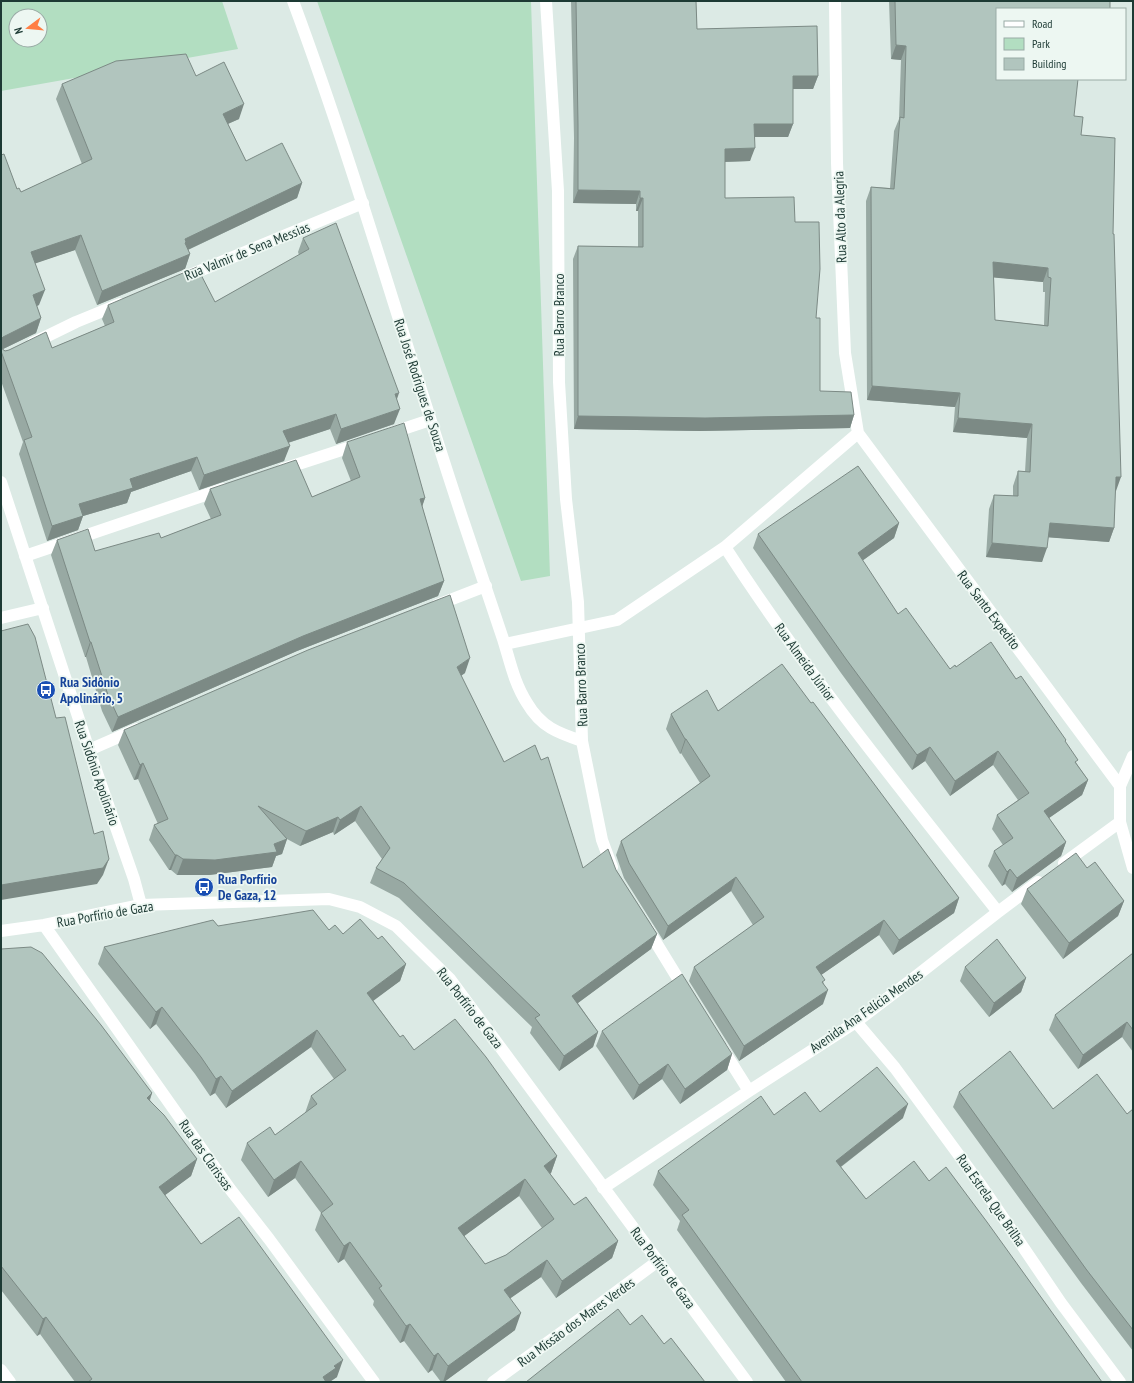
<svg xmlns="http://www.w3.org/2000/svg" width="1134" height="1383" font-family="'PT Sans Narrow',sans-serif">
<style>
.green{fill:#b2dec1;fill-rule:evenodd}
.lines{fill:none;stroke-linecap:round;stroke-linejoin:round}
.street{stroke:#fff;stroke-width:12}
.wall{fill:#98a9a3;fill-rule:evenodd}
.shaded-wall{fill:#7c8a85}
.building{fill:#b1c5be;stroke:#7c8a85;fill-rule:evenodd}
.labels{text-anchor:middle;stroke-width:3.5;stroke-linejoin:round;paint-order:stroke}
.street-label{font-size:14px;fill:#1d3a34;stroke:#edf7f2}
.transit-label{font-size:14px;font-weight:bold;fill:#164399;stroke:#edf7f2;text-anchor:start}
</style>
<rect width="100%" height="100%" fill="#dceae5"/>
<path class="green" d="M 1,1 L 222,1 L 238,49 L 1,91 ZM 16,16 L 40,16 L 40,40 L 16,40 Z
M 317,1 L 531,1 L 550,576 L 521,581 Z"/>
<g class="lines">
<path class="street" d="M 293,1 C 357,173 406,349 464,523 C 477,561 490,600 503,639 C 510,661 514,683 527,703 C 541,727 558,733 582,741
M 546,1 L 558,191 L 559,382 L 566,499 L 578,602 L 582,741 L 602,840 L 612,867
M 835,1 L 837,163 L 845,353 L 858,433 L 1120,786
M 185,277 L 363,203
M 33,343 L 76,322 L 120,304
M 391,433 L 430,420
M 858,433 L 725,547 C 807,674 904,793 998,912
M 283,469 L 360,444
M 1,482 L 89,750 L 134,879 L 141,905
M 25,556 L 223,489
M 437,605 L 486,586
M 1,618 L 43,608
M 505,644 L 617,620 L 725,547
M 89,750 L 137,729
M 1133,756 L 1120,786 L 1120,822 L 1133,868
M 1064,863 L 1120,822
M 44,925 L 230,1189 L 269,1239 L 374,1382
M 647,928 L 685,990
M 1,931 L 44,925 L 141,905 L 329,899 L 360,907 L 396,926 L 450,979 L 747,1382
M 856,1022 L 895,1068 L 983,1188 L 1061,1303 L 1120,1382
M 722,1048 L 749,1091
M 603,1188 L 749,1091 L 856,1022 L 915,977 L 998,912 L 1038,882
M 1,1370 L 10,1382
M 493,1382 L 573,1324 L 658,1261"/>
</g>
<path class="wall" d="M 571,1 L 696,1 L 697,29 L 818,76 L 813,89 L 793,89 L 793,124 L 788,137 L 755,137 L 750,161 L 725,162 L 725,198 L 795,222 L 816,318 L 820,391 L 854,415 L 850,428 L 700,431 L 574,429 L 573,259 L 578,246 L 638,247 L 638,211 L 636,211 L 636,204 L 573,203 L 574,138 Z
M 889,1 L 1110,1 L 997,9 L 1074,116 L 1081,135 L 1113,234 L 1115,491 L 1114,528 L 1109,542 L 1048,537 L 1042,562 L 986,557 L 989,509 L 994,495 L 1013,496 L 1013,486 L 1018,471 L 1025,472 L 1027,438 L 953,432 L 955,407 L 867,400 L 866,201 L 871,187 L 890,188 L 894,131 L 899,119 L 901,60 L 891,59 ZM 994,277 L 1043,282 L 1043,292 L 1045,292 L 1044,325 L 995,320 Z
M 196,76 L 239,119 L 228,124 L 246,161 L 302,183 L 297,198 L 188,250 L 190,254 L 185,269 L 97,305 L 75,250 L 35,263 L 39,305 L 37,306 L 41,318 L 36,333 L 3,349 L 5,351 L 52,348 L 88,333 L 105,326 L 102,319 L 108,305 L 215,302 L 299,255 L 298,252 L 303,238 L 397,399 L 394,424 L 336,444 L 330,429 L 288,443 L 284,461 L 199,490 L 191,471 L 131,492 L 127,503 L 83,516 L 78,530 L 47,541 L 19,454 L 23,442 L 1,381 L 1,155 L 17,189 L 21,192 L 82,164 L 56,99 L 62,84 Z
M 347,442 L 425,498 L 422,506 L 444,581 L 438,596 L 297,651 L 112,732 L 102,711 L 86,657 L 85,657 L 51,555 L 57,540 L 95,551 L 161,538 L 211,519 L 204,504 L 210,489 L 312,497 L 351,481 L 342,458 Z
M 899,523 L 894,538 L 862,561 L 898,614 L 950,669 L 956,667 L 1016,679 L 1065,742 L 1077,764 L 1088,780 L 1082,795 L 1049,818 L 1066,842 L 1061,856 L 1012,892 L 1005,884 L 1002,886 L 988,866 L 994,851 L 1003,845 L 992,829 L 997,815 L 1018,800 L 993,765 L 950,796 L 925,761 L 912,770 L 841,673 L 753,548 L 758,534 Z
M 465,673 L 461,676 L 504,762 L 583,868 L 616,870 L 657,934 L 651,949 L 578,1003 L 598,1032 L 593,1047 L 559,1071 L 530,1033 L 532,1027 L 399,898 L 370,883 L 376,868 L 382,859 L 355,821 L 334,835 L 333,832 L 300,846 L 287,839 L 282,854 L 276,856 L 272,867 L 209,875 L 177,875 L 171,870 L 169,870 L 149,840 L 154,825 L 158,824 L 138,779 L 134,780 L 118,745 L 124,730 Z
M 811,703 L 959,898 L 954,913 L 893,955 L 879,935 L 821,975 L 824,984 L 823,1004 L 739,1061 L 689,981 L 694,967 L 753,925 L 731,891 L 663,940 L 624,878 L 616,855 L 621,841 L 700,783 L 681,753 L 680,754 L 666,729 L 671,714 Z
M 1087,868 L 1124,901 L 1118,916 L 1063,959 L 1021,904 L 1027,889 Z
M 218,926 L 329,930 L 343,934 L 378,939 L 406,964 L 400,981 L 373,1000 L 400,1037 L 414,1050 L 557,1156 L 551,1173 L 550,1174 L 574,1205 L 618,1241 L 612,1258 L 556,1298 L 541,1277 L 510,1298 L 515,1330 L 444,1382 L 441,1382 L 432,1370 L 428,1373 L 404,1341 L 400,1343 L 373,1305 L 374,1301 L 344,1259 L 338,1263 L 315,1230 L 321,1213 L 295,1178 L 268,1197 L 241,1160 L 247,1143 L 275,1135 L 305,1113 L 311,1096 L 334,1079 L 311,1047 L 226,1108 L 215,1093 L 210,1096 L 195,1074 L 156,1024 L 150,1029 L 98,964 L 104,947 ZM 519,1196 L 542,1228 L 506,1255 L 485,1264 L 464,1236 Z
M 1,949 L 152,1093 L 150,1100 L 197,1159 L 191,1176 L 165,1195 L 201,1244 L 337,1377 L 331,1381 L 331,1382 L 75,1382 L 40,1334 L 37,1336 L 1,1290 Z
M 1133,953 L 1133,1052 L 1122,1037 L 1078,1069 L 1049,1030 L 1055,1015 Z
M 965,967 L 1026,978 L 1021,992 L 989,1017 L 960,981 Z
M 602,1031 L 732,1054 L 727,1070 L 680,1104 L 662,1079 L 633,1100 L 596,1046 Z
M 959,1092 L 1053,1109 L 1127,1114 L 1133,1109 L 1133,1351 L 1081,1283 L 953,1107 Z
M 820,1112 L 903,1118 L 841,1167 L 866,1199 L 929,1181 L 1102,1382 L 786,1382 L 677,1230 L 680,1221 L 653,1185 L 658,1171 L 774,1115 Z"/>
<path class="shaded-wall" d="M 896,45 L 906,46 L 901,60 L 891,59 Z
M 793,76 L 818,76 L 813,89 L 788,89 Z
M 244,104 L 239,119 L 218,128 L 223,114 Z
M 754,124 L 793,124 L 788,137 L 749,137 Z
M 755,148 L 750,161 L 720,162 L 725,149 Z
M 302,183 L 297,198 L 183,252 L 185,239 Z
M 578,190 L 640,191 L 636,204 L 573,203 Z
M 640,198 L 643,198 L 638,211 L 636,211 Z
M 81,235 L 75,250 L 25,267 L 31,252 Z
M 190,254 L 185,269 L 97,305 L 102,291 Z
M 993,262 L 1048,268 L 1043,282 L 988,277 Z
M 45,290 L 39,305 L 27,309 L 33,295 Z
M 41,318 L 36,333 L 1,350 L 1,339 L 3,337 Z
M 872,386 L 960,393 L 955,407 L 867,400 Z
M 399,393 L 394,408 L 395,394 Z
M 400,409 L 394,424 L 336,444 L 341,429 Z
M 336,414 L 330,429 L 278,446 L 283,431 Z
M 854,415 L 850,428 L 700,431 L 574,429 L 578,416 Z
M 958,418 L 1032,424 L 1027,438 L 953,432 Z
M 290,446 L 284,461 L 199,490 L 204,475 Z
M 197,457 L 191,471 L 131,492 L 127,503 L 83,516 L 78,530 L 47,541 L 52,526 L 79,504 L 130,479 Z
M 1116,477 L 1121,477 L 1116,491 Z
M 425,498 L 420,513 L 420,499 Z
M 899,523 L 894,538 L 852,568 L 858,553 Z
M 1050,523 L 1114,528 L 1109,542 L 1044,537 Z
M 992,543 L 1047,548 L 1042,562 L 986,557 Z
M 444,581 L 438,596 L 297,651 L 112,732 L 118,717 L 303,636 Z
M 90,642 L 91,642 L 86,657 L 85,657 Z
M 470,658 L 465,673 L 451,682 L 457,667 Z
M 685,739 L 686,739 L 681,753 L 680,754 Z
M 930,747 L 925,761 L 912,770 L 917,755 Z
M 998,751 L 993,765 L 950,796 L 955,781 Z
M 143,763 L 138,779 L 134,780 L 140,765 Z
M 1088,780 L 1082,795 L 1039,825 L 1044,811 Z
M 361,806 L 355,821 L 334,835 L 340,820 Z
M 338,817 L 333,832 L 300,846 L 306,831 Z
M 287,839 L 282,854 L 276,856 L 272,867 L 209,875 L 177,875 L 183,859 L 274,844 Z
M 1066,842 L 1061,856 L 1012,892 L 1017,878 Z
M 175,855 L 177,855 L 171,870 L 169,870 Z
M 109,859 L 103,875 L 97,884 L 1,900 L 1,885 Z
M 1010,869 L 1005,884 L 1002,886 L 1007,872 Z
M 736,877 L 731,891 L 663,940 L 668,926 Z
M 959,898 L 954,913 L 893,955 L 899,940 Z
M 1124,901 L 1118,916 L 1063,959 L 1069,943 Z
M 884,920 L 879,935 L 811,982 L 816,967 Z
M 657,934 L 651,949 L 567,1011 L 572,996 Z
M 406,964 L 400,981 L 361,1010 L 367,993 Z
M 1026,978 L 1021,992 L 989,1017 L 994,1003 Z
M 828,990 L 823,1004 L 739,1061 L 744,1046 Z
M 162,1007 L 156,1024 L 150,1029 L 156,1012 Z
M 1127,1022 L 1122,1037 L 1078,1069 L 1083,1055 Z
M 317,1030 L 311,1047 L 226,1108 L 232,1091 Z
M 598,1032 L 593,1047 L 559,1071 L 564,1056 Z
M 732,1054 L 727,1070 L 680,1104 L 685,1089 Z
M 668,1064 L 662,1079 L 633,1100 L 639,1085 Z
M 221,1076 L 215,1093 L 210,1096 L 216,1079 Z
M 152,1093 L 146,1110 L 147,1098 Z
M 908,1104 L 903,1118 L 830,1175 L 836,1161 Z
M 557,1156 L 551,1173 L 537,1183 L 544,1166 Z
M 197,1159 L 191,1176 L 153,1204 L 159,1187 Z
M 301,1161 L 295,1178 L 268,1197 L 274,1180 Z
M 525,1179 L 519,1196 L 452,1245 L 458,1228 Z
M 618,1241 L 612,1258 L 556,1298 L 562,1281 Z
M 350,1242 L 344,1259 L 338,1263 L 344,1246 Z
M 547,1260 L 541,1277 L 498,1307 L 504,1290 Z
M 521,1313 L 515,1330 L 444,1382 L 443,1382 L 448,1366 Z
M 46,1317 L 40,1334 L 37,1336 L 43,1319 Z
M 410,1324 L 404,1341 L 400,1343 L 406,1326 Z
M 438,1353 L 432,1370 L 428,1373 L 434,1356 Z
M 343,1360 L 337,1377 L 331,1381 L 331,1382 L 321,1382 L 323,1377 L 334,1366 Z"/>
<path class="building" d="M 576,1 L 696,1 L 697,29 L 817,26 L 818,76 L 793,76 L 793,124 L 754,124 L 755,148 L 725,149 L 725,198 L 794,197 L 795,222 L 819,222 L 820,269 L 816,318 L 820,318 L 820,391 L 851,392 L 854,415 L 705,418 L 578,416 L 578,246 L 643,247 L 643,198 L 640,198 L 640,191 L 578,190 L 578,125 Z
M 895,1 L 1110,1 L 1110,9 L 997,9 L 997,79 L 1078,79 L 1074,116 L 1083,117 L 1081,135 L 1115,138 L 1113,234 L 1114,234 L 1121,477 L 1116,477 L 1114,528 L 1050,523 L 1047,548 L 992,543 L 994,495 L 1018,496 L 1018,471 L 1030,472 L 1032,424 L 958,418 L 960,393 L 872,386 L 871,187 L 894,189 L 900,117 L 904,118 L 906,46 L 896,45 ZM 993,262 L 1048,268 L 1048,277 L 1051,278 L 1048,326 L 995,320 Z
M 186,54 L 196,76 L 224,62 L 244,104 L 223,114 L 246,161 L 282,143 L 302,183 L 185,239 L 186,242 L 185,243 L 190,254 L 102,291 L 81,235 L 31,252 L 45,290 L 33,295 L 41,318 L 3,337 L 1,339 L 1,155 L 4,154 L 17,189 L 19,188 L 21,192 L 92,159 L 62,84 L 116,61 Z
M 336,223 L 399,393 L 395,394 L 400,409 L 341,429 L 336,414 L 283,431 L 290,446 L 204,475 L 197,457 L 130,479 L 133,488 L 79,504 L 83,516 L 52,526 L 24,440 L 32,437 L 1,351 L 1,348 L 5,351 L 9,350 L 46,332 L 52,348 L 88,333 L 114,322 L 108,305 L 197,267 L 215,302 L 309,249 L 303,238 Z
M 404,423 L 425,498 L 420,499 L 444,581 L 303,636 L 118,717 L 108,695 L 91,642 L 90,642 L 57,540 L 88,529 L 95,551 L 159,533 L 161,538 L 221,515 L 210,489 L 296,460 L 312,497 L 360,477 L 347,442 Z
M 858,466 L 899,523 L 858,553 L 898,614 L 906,608 L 950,669 L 955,665 L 956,667 L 991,642 L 1016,679 L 1021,676 L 1066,740 L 1065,741 L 1078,760 L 1075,762 L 1088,780 L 1044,811 L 1066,842 L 1017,878 L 1010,869 L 1007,872 L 994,851 L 1013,838 L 997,815 L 1029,793 L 998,751 L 955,781 L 930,747 L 917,755 L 846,659 L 758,534 Z
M 450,595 L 470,658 L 457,667 L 504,762 L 535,745 L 541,760 L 548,757 L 583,868 L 608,849 L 616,870 L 657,934 L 572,996 L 598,1032 L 564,1056 L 535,1018 L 540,1015 L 404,883 L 376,868 L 390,848 L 361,806 L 340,820 L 338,817 L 306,831 L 258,806 L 287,839 L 274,844 L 277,852 L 215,860 L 183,859 L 177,855 L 175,855 L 154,825 L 168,819 L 143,763 L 140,765 L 124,730 L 308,650 Z
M 28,624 L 35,637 L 56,718 L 65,717 L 94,834 L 103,831 L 109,859 L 103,868 L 1,885 L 1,631 Z
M 782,664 L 811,703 L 813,702 L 828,722 L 959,898 L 899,940 L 884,920 L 816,967 L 825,980 L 822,982 L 828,990 L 744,1046 L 694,967 L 764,917 L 736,877 L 668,926 L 629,863 L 621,841 L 710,776 L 686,739 L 685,739 L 671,714 L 707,690 L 718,711 Z
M 1076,853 L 1087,868 L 1095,862 L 1124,901 L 1069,943 L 1027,889 Z
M 313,910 L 329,930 L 335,925 L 343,934 L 360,919 L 378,939 L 382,936 L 406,964 L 367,993 L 400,1037 L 403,1035 L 414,1050 L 455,1019 L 486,1057 L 557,1156 L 544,1166 L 574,1205 L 586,1197 L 618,1241 L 562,1281 L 547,1260 L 504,1290 L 521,1313 L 448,1366 L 438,1353 L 434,1356 L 410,1324 L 406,1326 L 379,1288 L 382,1286 L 350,1242 L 344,1246 L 321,1213 L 333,1204 L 301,1161 L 274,1180 L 247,1143 L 270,1127 L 275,1135 L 317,1104 L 311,1096 L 346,1070 L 317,1030 L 232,1091 L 221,1076 L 216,1079 L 201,1057 L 162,1007 L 156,1012 L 104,947 L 213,920 L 218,926 ZM 525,1179 L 554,1219 L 506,1255 L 485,1264 L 458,1228 Z
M 997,939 L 1026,978 L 994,1003 L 965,967 Z
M 31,947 L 42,953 L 101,1025 L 152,1093 L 147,1098 L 164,1115 L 197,1159 L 159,1187 L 201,1244 L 239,1217 L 343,1360 L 334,1366 L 336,1368 L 323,1377 L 326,1382 L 88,1382 L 92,1379 L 46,1317 L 43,1319 L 1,1266 L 1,949 Z
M 1133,953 L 1133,1030 L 1127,1022 L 1083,1055 L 1055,1015 Z
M 682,974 L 732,1054 L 685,1089 L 668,1064 L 639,1085 L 602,1031 Z
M 1010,1051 L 1053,1109 L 1097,1074 L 1127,1114 L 1133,1109 L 1133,1330 L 1086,1269 L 959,1092 Z
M 877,1067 L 908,1104 L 836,1161 L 866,1199 L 914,1161 L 929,1181 L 946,1167 L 987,1222 L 1102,1382 L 802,1382 L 682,1215 L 689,1210 L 658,1171 L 761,1096 L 774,1115 L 805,1092 L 820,1112 Z
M 618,1309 L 630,1325 L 642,1315 L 664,1344 L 671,1338 L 705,1382 L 526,1382 Z"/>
<defs>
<symbol id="bus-disc" viewBox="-11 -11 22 22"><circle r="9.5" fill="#1a4fb4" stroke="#edf7f2"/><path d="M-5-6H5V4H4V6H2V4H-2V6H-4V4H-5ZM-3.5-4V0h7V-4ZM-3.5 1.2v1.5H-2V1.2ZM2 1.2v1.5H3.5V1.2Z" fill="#fff"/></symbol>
</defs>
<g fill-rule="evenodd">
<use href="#bus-disc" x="35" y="679" width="22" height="22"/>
<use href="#bus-disc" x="193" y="876" width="22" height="22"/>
</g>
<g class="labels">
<g class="street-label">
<text transform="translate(840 217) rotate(-92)" y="5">Rua Alto da Alegria</text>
<text transform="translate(247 251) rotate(-22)" y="5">Rua Valmir de Sena Messias</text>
<text transform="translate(559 315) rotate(-90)" y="5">Rua Barro Branco</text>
<text transform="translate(420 385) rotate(72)" y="5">Rua José Rodrigues de Souza</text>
<text transform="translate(989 610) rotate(53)" y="5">Rua Santo Expedito</text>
<text transform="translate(805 662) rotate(54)" y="5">Rua Almeida Júnior</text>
<text transform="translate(581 685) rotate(-92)" y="5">Rua Barro Branco</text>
<text transform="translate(97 773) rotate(71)" y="5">Rua Sidônio Apolinário</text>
<text transform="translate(105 914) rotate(-10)" y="5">Rua Porfírio de Gaza</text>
<text transform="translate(470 1008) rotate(52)" y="5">Rua Porfírio de Gaza</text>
<text transform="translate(866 1011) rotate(-35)" y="5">Avenida Ana Felícia Mendes</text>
<text transform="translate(206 1155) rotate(55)" y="5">Rua das Clarissas</text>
<text transform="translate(991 1200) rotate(55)" y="5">Rua Estrela Que Brilha</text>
<text transform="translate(663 1268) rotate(53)" y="5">Rua Porfírio de Gaza</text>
<text transform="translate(576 1322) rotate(-36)" y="5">Rua Missão dos Mares Verdes</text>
</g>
<g class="transit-label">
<text x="60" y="687">Rua Sidônio<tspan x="60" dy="16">Apolinário, 5</tspan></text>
<text x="218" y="884">Rua Porfírio<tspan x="218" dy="16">De Gaza, 12</tspan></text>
</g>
</g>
<rect width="1134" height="1383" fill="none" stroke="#1d3a34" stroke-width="4"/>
<rect x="996" y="8" width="130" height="72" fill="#edf7f2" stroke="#9aaba6"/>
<rect x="1004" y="21" width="20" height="6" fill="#ffffff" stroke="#9aaba6"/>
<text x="1032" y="28" font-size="12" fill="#1d3a34">Road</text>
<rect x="1004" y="38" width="20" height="12" fill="#b2dec1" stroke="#9aaba6"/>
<text x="1032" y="48" font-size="12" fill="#1d3a34">Park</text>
<rect x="1004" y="58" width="20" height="12" fill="#b1c5be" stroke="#9aaba6"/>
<text x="1032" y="68" font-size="12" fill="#1d3a34">Building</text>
<g transform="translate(28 28) rotate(254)"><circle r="19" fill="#edf7f2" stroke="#9aaba6"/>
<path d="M0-3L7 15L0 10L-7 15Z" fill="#ff7f45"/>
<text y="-6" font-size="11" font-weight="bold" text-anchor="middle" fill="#1d3a34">N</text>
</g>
</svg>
